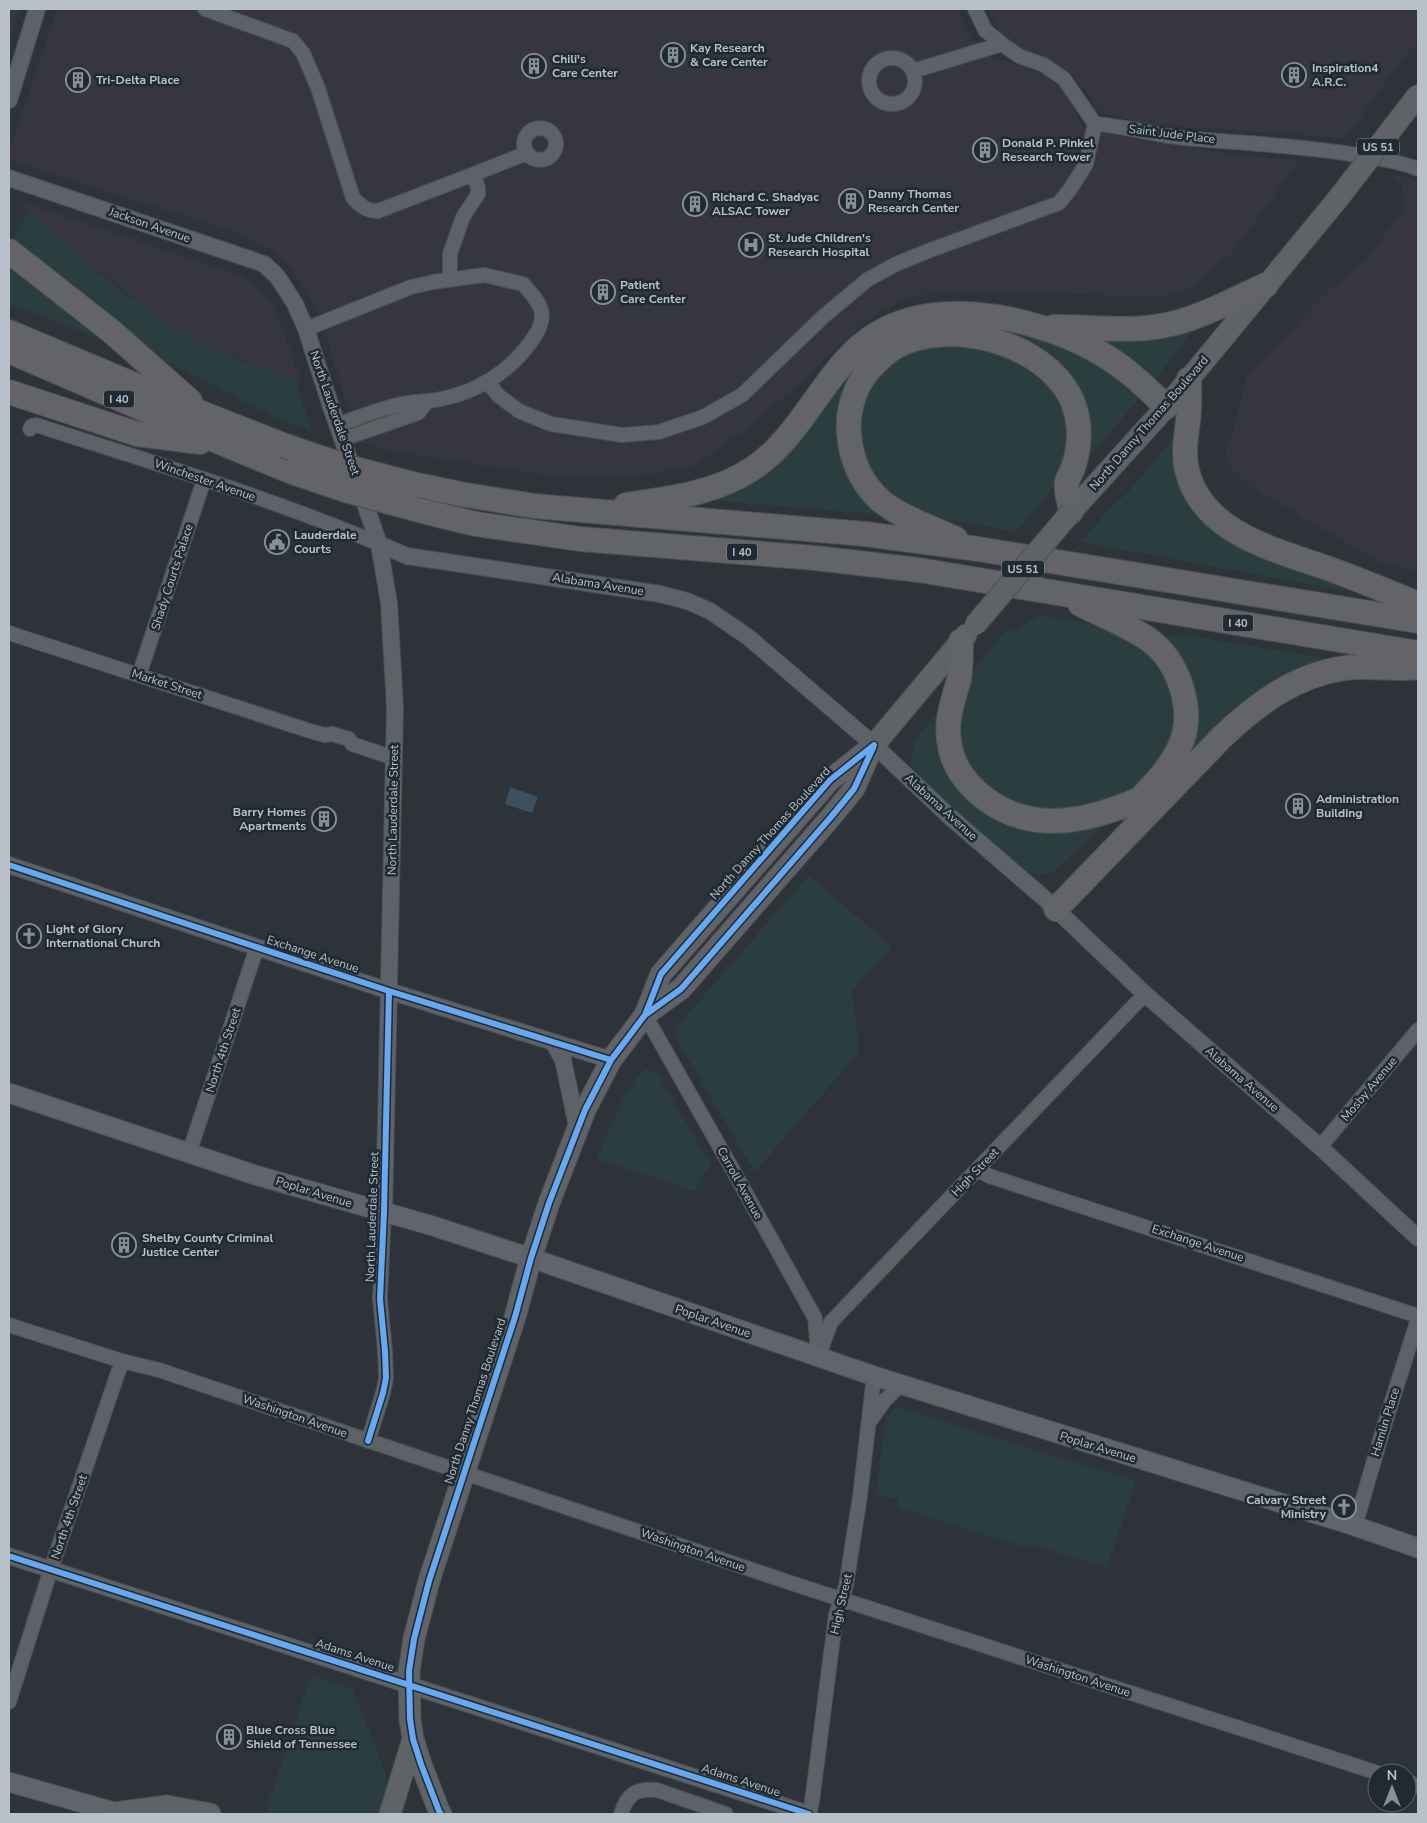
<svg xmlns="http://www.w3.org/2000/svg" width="1427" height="1823" font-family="'Nunito Sans',sans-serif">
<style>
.medical{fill:#353642}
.green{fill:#2a3e3f}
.water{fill:#3d4f61}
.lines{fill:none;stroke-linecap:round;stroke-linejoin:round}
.minor-casing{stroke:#4a4f54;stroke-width:16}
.tertiary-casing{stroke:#4a4f54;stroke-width:18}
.secondary-casing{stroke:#4a4f54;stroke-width:21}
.primary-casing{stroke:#4a5056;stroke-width:23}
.motorway-casing{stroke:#494f55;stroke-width:26}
.minor{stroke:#5c6267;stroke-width:14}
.tertiary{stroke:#5c6267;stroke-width:16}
.secondary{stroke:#61656b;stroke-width:19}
.primary{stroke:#5f6368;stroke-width:21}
.motorway{stroke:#626467;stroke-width:24}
.primary-bridge-casing{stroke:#4a5056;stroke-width:23;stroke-linecap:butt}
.motorway-bridge-casing{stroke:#494f55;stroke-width:26;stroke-linecap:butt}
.primary-bridge{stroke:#5f6368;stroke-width:21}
.motorway-bridge{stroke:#626467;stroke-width:24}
.cycleway-casing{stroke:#202a33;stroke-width:9}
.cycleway{stroke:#66a8f1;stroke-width:6}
.labels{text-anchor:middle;stroke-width:5;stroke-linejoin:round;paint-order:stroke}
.shield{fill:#202a33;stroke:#8a939c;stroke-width:1}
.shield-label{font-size:11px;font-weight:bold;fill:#b8c0c9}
.poi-label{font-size:12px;font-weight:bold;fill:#b8c0c9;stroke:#202a33;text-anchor:start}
.street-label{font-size:12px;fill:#b8c0c9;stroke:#202a33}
</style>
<rect width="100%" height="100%" fill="#2d3339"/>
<path class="medical" d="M 9,9 L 19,9 L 9,40 Z
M 57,9 L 957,9 L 971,38 L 990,56 L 1046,75 L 1063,90 L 1076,112 L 1082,127 L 1120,135 L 1240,155 L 1299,160 L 1234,251 L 1193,286 L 1177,293 L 1157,297 L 993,291 L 935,293 L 909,298 L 881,311 L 865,322 L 800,383 L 746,429 L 696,465 L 633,477 L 560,477 L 409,454 L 359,443 L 320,318 L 299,280 L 285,262 L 270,249 L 238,233 L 9,160 L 9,152 Z
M 988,9 L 1418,9 L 1418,42 L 1407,53 L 1351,130 L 1343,138 L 1184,127 L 1142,123 L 1106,114 L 1096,109 L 1090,96 L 1071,76 L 1043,56 L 1017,47 L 1000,33 Z
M 1396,174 L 1418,182 L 1418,571 L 1380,562 L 1251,487 L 1224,461 L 1248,375 L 1329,290 L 1362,264 L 1403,211 L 1404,197 L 1401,186 L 1392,178 Z
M 26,203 L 243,276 L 258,288 L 271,302 L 281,324 L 301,382 L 214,350 L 159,318 L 82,257 L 25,208 Z"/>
<path class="green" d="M 28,211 C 86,261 144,316 213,349 C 239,362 268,370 295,380 L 312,431 L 273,416 L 168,362 L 11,243 Z
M 9,266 L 19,272 L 106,341 L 9,304 Z
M 1200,320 L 1152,384 L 1081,334 Z
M 942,321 C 969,323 997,324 1023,329 C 1056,335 1123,368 1142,395 L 1077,472 C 1077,456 1088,445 1084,425 C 1078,400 1067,376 1047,360 C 1009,331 934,320 892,344 C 845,369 828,434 857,479 C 865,492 877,502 888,512 L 886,515 L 697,499 C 722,490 751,481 772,462 C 812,427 842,357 891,334 C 907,327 925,324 942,321 Z
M 953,344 L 1003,353 L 1046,378 L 1064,405 L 1070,446 L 1056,481 L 1049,493 L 1016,532 L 942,518 L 913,509 L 891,497 L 874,480 L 858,440 L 857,419 L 873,374 L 906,352 Z
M 1178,432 L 1192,503 L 1351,589 L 1335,589 L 1081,542 L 1106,513 L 1130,490 Z
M 1041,615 L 1089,624 L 1116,631 L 1140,643 L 1158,664 L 1168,680 L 1175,701 L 1173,743 L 1138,785 L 1120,797 L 1070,812 L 1015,806 L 991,794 L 962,757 L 958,714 L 968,682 L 979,663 L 1004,632 L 1010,632 Z
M 1152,634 L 1196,637 L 1349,662 L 1331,665 L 1174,776 L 1193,724 Z
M 949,696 L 943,725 L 981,807 L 1095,825 L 1099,829 L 1056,870 C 1046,875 1037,875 1026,872 C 985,838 944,805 910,764 L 914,742 Z
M 809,875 L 892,947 L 852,990 L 859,1052 L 755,1172 L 677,1040 L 676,1028 Z
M 647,1069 L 657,1073 L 712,1166 L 705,1172 L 695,1191 L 597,1159 C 605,1140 629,1077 647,1069 Z
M 894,1408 L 900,1408 L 1136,1481 L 1107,1568 L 1031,1544 L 1024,1547 L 897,1507 L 898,1499 L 876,1494 L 886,1415 L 889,1415 Z
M 316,1676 L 353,1690 L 386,1775 L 386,1792 L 384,1805 L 379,1814 L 265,1814 L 309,1680 L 312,1677 Z"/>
<path class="water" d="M 510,787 L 538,797 L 532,813 L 505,804 Z"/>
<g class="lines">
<defs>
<path id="minor" d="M 205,9 L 293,41 L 303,53 L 318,88 L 353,198 C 361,206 366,211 378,211 L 474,174
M 975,9 L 985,30 L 1002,44 L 1019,56 L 1044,65 L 1064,79 L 1095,124 C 1125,126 1155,135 1185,138 C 1238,143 1291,145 1344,153 C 1369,157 1395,160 1418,169
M869 81a23 23 0 1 1 46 0a23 23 0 1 1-46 0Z
M 913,71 L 1002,44
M524 144a16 16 0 1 1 32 0a16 16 0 1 1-32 0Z
M 450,279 L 450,254 L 463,217 L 478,194 L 478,188 L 474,174 L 527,153
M 306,329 L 411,287 L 433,282 L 484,275 L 523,284 C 543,306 550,317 530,343 C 509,372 477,392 441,399 C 432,401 424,401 415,402 C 388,405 363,416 337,425
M 488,383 L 499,396 L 519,411 L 551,424 L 622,435 L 659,432 L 703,417 L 742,395 L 824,316 L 867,280 L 896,264 L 928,251 L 1059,203 L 1071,188 L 1086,164 L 1095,124
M 30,429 L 32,426 L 36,425 C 151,462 268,497 379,544
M 343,439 L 418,413 L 427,402
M 9,633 L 313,732 L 325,735 L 332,734 L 349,739 L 352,744 L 394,758
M 139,675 L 204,480
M 645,1015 L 730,1165 L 815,1318 L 818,1351
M 1320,1147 L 1418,1030
M 189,1153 L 257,947
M 978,1169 L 989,1176 L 1418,1316
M 9,1325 L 122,1361 L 159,1370 L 791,1583 L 1378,1773
M 818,1357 L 831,1322 L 1145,994
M 871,1420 L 885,1400 L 902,1384
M 368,1441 L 383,1393 L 386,1378 L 385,1351 L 380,1299 L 384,1212
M 1355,1526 L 1385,1423 L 1418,1319
M 9,1702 L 51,1569 L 122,1361
M 1407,1782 L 1418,1786
M 621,1814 C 627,1794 636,1788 657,1790 L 726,1814
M 809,1814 L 812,1802 L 836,1614 L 846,1586 L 860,1496 L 874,1376"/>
<path id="tertiary" d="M 9,100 L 37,9
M 9,178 L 264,264 L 276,275 L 283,285 L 295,304 L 306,329 L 331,407 L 379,544 L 389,603 L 395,708 L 384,1212
M 379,544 L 407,556 L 660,594 L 687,601 L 710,611 L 748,637 L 874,745 L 949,816 L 1044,898 L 1145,994 L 1320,1147 L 1418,1238
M 9,865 L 389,991 L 611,1060
M 553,1042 L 563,1060 L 578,1131
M 9,1556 L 809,1814"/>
<path id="secondary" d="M 9,1093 L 255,1175 L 433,1226 L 531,1258 L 874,1376 L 1355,1526 L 1418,1548
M 9,1782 L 121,1814"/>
<path id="primary" d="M 1071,512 L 1166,407 L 1337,200
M 645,1015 L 681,989 L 831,817 L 854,789 L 872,748
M 115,1813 L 167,1806 L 210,1814
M 390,1814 L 413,1739
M 441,1814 L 439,1811 L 421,1764 L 413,1739 L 410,1719 L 409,1671 L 414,1639 L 429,1581 L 515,1317 L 531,1258 L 549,1203 L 585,1110 L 611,1060 L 645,1015 L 661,974 L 830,780 L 874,745 L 966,635"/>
<path id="motorway" d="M 9,251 L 111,331 L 190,401
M 1054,327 C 1092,326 1129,333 1166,325 C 1199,319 1236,298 1266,285
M 9,332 L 204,414 L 283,445
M 9,351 L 229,446 L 292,472
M 1189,379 C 1189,393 1190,408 1188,421 C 1186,438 1183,453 1187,470 C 1202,534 1277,550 1330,569 C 1360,580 1389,592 1418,604
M 9,392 L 137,434 L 200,442
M 417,485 L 461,494 L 534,506 L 865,534 L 978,549 L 1418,621
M 626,505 C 670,498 714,494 752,469 C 798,439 819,383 859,347 C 921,292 1029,314 1095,350 C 1123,365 1144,385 1166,407
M 426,512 L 476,524 L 580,539 L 815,558 L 919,570 L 1418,653
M 956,539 C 931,527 902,518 881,501 C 862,484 851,460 849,434 C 847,412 854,388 868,371 C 877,361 886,352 897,346 C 951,318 1043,342 1071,398 C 1081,420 1081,445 1073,468 C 1072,472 1068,477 1067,482 C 1065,490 1070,503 1071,512
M 1080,604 C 1102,615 1127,625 1148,639 C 1178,660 1194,707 1182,741 C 1173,765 1156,782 1139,800
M 961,641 C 961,654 961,667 959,679 C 958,685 955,691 954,697 C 949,713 946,730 950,746 C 953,764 963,779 976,791 C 1025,836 1085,823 1140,799
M 1056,909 L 1222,737 C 1257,704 1295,675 1345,668 C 1369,665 1394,670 1418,667"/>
</defs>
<use href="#minor" class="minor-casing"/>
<use href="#tertiary" class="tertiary-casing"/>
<use href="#secondary" class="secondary-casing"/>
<use href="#primary" class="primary-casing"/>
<use href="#motorway" class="motorway-casing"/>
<use href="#minor" class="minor"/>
<use href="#tertiary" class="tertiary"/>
<use href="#secondary" class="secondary"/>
<use href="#primary" class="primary"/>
<use href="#motorway" class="motorway"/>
<defs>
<path id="primary-bridge" d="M 1337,200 L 1418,95
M 975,625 L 1071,512"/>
<path id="motorway-bridge" d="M 283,445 L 348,467 L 417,485
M 292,472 L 345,490 L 426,512"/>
</defs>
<use href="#primary-bridge" class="primary-bridge-casing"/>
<use href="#motorway-bridge" class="motorway-bridge-casing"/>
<use href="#primary-bridge" class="primary-bridge"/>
<use href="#motorway-bridge" class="motorway-bridge"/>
<defs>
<path id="cycleway" d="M 9,865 L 389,991 L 611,1060
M 645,1015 L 681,989 L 831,817 L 854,789 L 873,748
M 368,1441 L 383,1393 L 386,1378 L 385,1351 L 380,1299 L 384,1212 L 389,991
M 9,1556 L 809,1814
M 441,1814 L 439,1811 L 421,1764 L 413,1739 L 410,1719 L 409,1671 L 414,1639 L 429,1581 L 515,1317 L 531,1258 L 549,1203 L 585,1110 L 611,1060 L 645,1015 L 661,974 L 830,780 L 874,745"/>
</defs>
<use href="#cycleway" class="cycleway-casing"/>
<use href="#cycleway" class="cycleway"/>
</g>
<defs>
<symbol id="building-ring" viewBox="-11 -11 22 22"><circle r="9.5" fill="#202a33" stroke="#878f97" stroke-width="1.5"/><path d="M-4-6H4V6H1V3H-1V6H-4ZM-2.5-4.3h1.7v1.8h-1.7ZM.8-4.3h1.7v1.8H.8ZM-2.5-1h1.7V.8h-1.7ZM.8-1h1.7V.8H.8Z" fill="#878f97"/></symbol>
<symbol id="hospital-ring" viewBox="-11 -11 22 22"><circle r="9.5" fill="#202a33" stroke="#878f97" stroke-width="1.5"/><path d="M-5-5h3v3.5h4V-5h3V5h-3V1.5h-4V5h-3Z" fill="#878f97"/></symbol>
<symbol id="civic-ring" viewBox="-11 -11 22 22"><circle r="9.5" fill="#202a33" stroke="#878f97" stroke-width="1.5"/><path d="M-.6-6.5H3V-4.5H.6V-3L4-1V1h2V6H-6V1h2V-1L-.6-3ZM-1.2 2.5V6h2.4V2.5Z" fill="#878f97"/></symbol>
<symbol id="church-ring" viewBox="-11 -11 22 22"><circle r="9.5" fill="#202a33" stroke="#878f97" stroke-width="1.5"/><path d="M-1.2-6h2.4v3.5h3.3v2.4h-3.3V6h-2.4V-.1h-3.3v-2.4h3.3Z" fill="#878f97"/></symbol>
</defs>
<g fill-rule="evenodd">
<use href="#building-ring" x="659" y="41" width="28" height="28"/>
<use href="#building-ring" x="520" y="52" width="28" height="28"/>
<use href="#building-ring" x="1280" y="61" width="28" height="28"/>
<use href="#building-ring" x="64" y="66" width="28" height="28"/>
<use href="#building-ring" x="971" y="136" width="28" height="28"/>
<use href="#building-ring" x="837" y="187" width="28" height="28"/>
<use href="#building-ring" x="681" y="190" width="28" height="28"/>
<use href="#hospital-ring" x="737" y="231" width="28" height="28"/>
<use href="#building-ring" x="589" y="278" width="28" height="28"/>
<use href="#civic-ring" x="263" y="528" width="28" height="28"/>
<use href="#building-ring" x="1284" y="792" width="28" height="28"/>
<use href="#building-ring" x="310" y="805" width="28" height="28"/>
<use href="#church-ring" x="15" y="922" width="28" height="28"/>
<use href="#building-ring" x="110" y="1231" width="28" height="28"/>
<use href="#church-ring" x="1330" y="1493" width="28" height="28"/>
<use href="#building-ring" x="215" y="1723" width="28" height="28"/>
</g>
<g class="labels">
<g class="shield">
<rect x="1357" y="138.5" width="42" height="17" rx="4"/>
<rect x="104" y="390.5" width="30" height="17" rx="4"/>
<rect x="727" y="543.5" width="30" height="17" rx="4"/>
<rect x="1002" y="560.5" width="42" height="17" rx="4"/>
<rect x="1223" y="614.5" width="30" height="17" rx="4"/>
</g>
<g class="shield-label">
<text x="1378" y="151">US 51</text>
<text x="119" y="403">I 40</text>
<text x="742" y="556">I 40</text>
<text x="1023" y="573">US 51</text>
<text x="1238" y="627">I 40</text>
</g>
<g class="poi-label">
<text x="690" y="52">Kay Research<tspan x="690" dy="14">&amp; Care Center</tspan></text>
<text x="552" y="63">Chili's<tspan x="552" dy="14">Care Center</tspan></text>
<text x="1312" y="72">Inspiration4<tspan x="1312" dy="14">A.R.C.</tspan></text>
<text x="96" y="84">Tri-Delta Place</text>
<text x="1002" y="147">Donald P. Pinkel<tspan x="1002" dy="14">Research Tower</tspan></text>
<text x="868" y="198">Danny Thomas<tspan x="868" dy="14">Research Center</tspan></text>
<text x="712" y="201">Richard C. Shadyac<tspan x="712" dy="14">ALSAC Tower</tspan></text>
<text x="768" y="242">St. Jude Children's<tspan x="768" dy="14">Research Hospital</tspan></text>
<text x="620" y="289">Patient<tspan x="620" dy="14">Care Center</tspan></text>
<text x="294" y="539">Lauderdale<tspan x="294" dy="14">Courts</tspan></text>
<text x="1316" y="803">Administration<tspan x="1316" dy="14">Building</tspan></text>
<text x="306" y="816" text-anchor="end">Barry Homes<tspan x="306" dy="14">Apartments</tspan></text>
<text x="46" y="933">Light of Glory<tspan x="46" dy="14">International Church</tspan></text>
<text x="142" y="1242">Shelby County Criminal<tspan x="142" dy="14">Justice Center</tspan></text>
<text x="1326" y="1504" text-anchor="end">Calvary Street<tspan x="1326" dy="14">Ministry</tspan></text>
<text x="246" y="1734">Blue Cross Blue<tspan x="246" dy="14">Shield of Tennessee</tspan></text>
</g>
<g class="street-label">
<text transform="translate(1172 134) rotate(7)" y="4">Saint Jude Place</text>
<text transform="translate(150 225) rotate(19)" y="4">Jackson Avenue</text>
<text transform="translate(335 413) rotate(71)" y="4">North Lauderdale Street</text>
<text transform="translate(1149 423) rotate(-49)" y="4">North Danny Thomas Boulevard</text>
<text transform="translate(205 480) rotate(19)" y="4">Winchester Avenue</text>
<text transform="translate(172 577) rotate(-72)" y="4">Shady Courts Palace</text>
<text transform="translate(598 584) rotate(9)" y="4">Alabama Avenue</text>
<text transform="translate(167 684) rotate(18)" y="4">Market Street</text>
<text transform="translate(941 807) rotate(42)" y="4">Alabama Avenue</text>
<text transform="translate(393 810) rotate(-89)" y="4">North Lauderdale Street</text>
<text transform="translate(770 833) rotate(-48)" y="4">North Danny Thomas Boulevard</text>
<text transform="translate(313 954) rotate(18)" y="4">Exchange Avenue</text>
<text transform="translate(223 1050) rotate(-72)" y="4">North 4th Street</text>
<text transform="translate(1242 1079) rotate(41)" y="4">Alabama Avenue</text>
<text transform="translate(1369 1089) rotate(-50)" y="4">Mosby Avenue</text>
<text transform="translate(975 1172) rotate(-46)" y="4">High Street</text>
<text transform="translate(740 1183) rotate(61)" y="4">Carroll Avenue</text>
<text transform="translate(314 1192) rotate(17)" y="4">Poplar Avenue</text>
<text transform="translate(372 1217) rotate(-88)" y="4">North Lauderdale Street</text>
<text transform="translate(1198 1243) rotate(18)" y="4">Exchange Avenue</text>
<text transform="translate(713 1321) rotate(19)" y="4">Poplar Avenue</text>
<text transform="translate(475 1401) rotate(-72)" y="4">North Danny Thomas Boulevard</text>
<text transform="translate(295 1416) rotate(19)" y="4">Washington Avenue</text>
<text transform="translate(1385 1422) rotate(-73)" y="4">Hamlin Place</text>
<text transform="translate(1098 1447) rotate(17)" y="4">Poplar Avenue</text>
<text transform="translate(69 1517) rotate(-71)" y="4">North 4th Street</text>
<text transform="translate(693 1550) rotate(19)" y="4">Washington Avenue</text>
<text transform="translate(841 1604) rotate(-77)" y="4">High Street</text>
<text transform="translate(355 1655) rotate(18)" y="4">Adams Avenue</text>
<text transform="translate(1078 1676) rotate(18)" y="4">Washington Avenue</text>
<text transform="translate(741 1780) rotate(18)" y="4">Adams Avenue</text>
</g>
</g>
<rect width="1427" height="1823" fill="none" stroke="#b8c0c9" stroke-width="20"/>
<g transform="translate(1392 1788)"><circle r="24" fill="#202a33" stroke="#5d666f"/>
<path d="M0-4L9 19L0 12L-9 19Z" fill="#878f97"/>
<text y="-8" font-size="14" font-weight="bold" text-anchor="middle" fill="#b8c0c9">N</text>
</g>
</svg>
